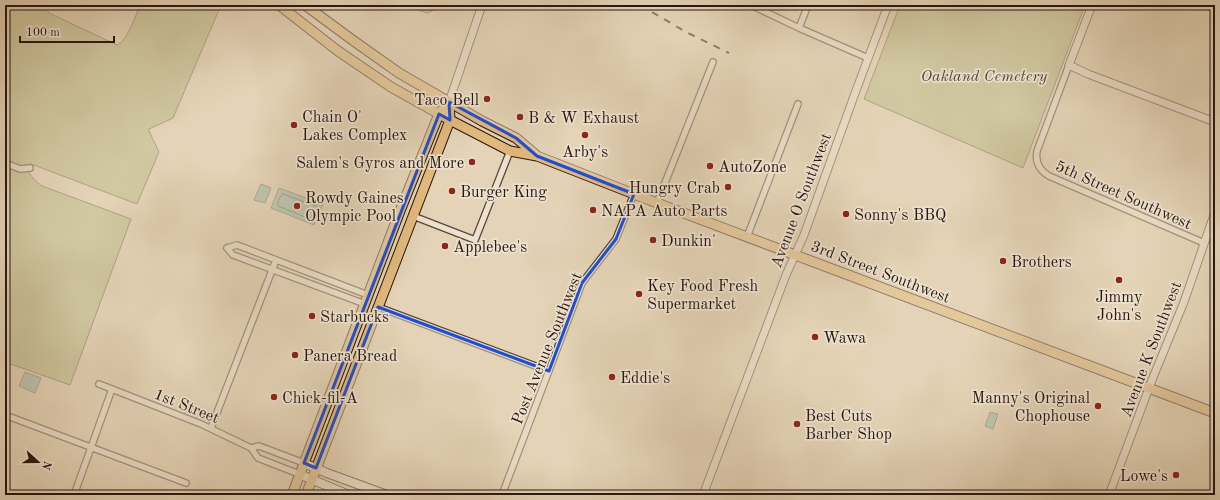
<svg xmlns="http://www.w3.org/2000/svg" width="1220" height="500" font-family="'Old Standard TT',serif">
<style>
.green{fill:#babb8a;stroke:#72684c}
.water{fill:#95b8ac;stroke:#6a776d}
.lines{fill:none;stroke-linecap:round;stroke-linejoin:round}
.shore{stroke:#5f675d;stroke-width:1}
.minor-casing{stroke:#584538;stroke-width:8}
.tertiary-casing{stroke:#584538;stroke-width:9}
.secondary-casing{stroke:#29160e;stroke-width:10}
.primary-casing{stroke:#29160e;stroke-width:11}
.trunk-casing{stroke:#29160e;stroke-width:11}
.minor{stroke:#ede2d0;stroke-width:5.5}
.tertiary{stroke:#ede2d0;stroke-width:7}
.secondary{stroke:#ede2d0;stroke-width:8}
.primary{stroke:#e2ba7c;stroke-width:9}
.trunk{stroke:#e2ba7c;stroke-width:9}
.rail{stroke:#29160e;stroke-width:2;stroke-dasharray:7 7;stroke-linecap:butt}
.marked{fill:none;stroke:#1d4ed8;stroke-width:3;stroke-linejoin:round}
.poi-dot{fill:#8f2418;stroke:#ede2d0;stroke-width:1.5}
.labels{text-anchor:middle;stroke-width:3.5;stroke-linejoin:round;paint-order:stroke}
.park-label{font-size:16px;font-style:italic;fill:#544833;stroke:#ede2d0}
.poi-label{font-size:16px;fill:#29160e;stroke:#ede2d0;text-anchor:start}
.street-label{font-size:16px;fill:#29160e;stroke:#ede2d0}
</style>
<rect width="100%" height="100%" fill="#e4d3b7"/>
<filter id="stains"><feTurbulence type="fractalNoise" baseFrequency=".005" numOctaves="4"/><feColorMatrix values="0 0 0 0 .2 0 0 0 0 .09 0 0 0 0 .02 0 0 0 .5 -.17"/></filter>
<radialGradient id="worn" r=".72"><stop offset=".6" stop-color="#630" stop-opacity="0"/><stop offset="1" stop-color="#630" stop-opacity=".3"/></radialGradient>
<path class="green" d="M 5,5 L 50,5 L 47,10 L 49,13 L 117,45 C 127,41 135,17 139,8 L 142,5 L 221,5 L 173,118 L 149,129 L 149,131 L 159,152 L 137,204 L 31,164 L 20,166 L 5,159 Z
M 410,5 L 464,5 L 460,10 L 445,5 L 427,13 L 409,7 Z
M 900,5 L 1085,5 L 1023,168 L 864,99 Z
M 5,166 L 19,172 L 28,171 C 34,180 34,180 42,186 L 131,219 L 70,385 L 5,362 Z"/>
<path class="water" d="M 261,184 L 271,188 L 265,203 L 254,200 Z
M 279,188 L 323,204 L 314,225 L 271,208 Z
M 25,372 L 41,378 L 35,393 L 19,386 Z
M 990,412 L 998,414 L 993,429 L 985,426 Z"/>
<g class="lines">
<path class="shore" d="M 283,194 L 316,206 L 317,208 L 312,218 L 310,219 L 278,206 C 277,203 280,195 283,194 Z"/>
<defs>
<path id="minor" d="M 751,5 L 799,28 L 868,58
M 1205,5 L 1215,9
M 799,28 L 808,5
M 1069,65 L 1037,151 C 1035,162 1039,170 1049,176 L 1204,243
M 5,163 L 20,169 L 30,168
M 657,203 L 713,62
M 413,216 L 475,240 L 510,151
M 747,237 L 798,104
M 227,248 L 237,245 L 368,295
M 227,248 L 233,255 L 365,304
M 378,307 L 549,371
M 99,384 L 201,424 L 251,448 L 258,458 L 299,474
M 5,415 L 186,483
M 211,428 L 276,260
M 251,448 L 259,446 L 304,463
M 74,495 L 112,389
M 502,495 L 582,283 L 616,239 L 634,194"/>
<path id="tertiary" d="M 1092,5 L 1069,65 L 1088,74 L 1215,122
M 449,102 L 482,5
M 703,495 L 786,275 L 804,235 L 854,96 L 888,5
M 1109,495 L 1152,380 L 1184,302 L 1215,212"/>
<path id="secondary" d="M 304,463 L 327,473 L 387,495
M 299,474 L 349,495"/>
<path id="primary" d="M 292,495 L 400,211 L 439,114 L 449,102
M 306,495 L 450,120 L 449,102"/>
<path id="trunk" d="M 279,5 L 338,51 L 391,87 L 450,120 L 510,151 L 537,156 L 657,203 L 1215,413
M 305,5 L 351,39 L 399,73 L 482,121 L 516,138 L 536,155"/>
</defs>
<use href="#minor" class="minor-casing"/>
<use href="#tertiary" class="tertiary-casing"/>
<use href="#secondary" class="secondary-casing"/>
<use href="#primary" class="primary-casing"/>
<use href="#trunk" class="trunk-casing"/>
<use href="#minor" class="minor"/>
<use href="#tertiary" class="tertiary"/>
<use href="#secondary" class="secondary"/>
<use href="#primary" class="primary"/>
<use href="#trunk" class="trunk"/>
<path class="rail" d="M 640,5 L 686,32 L 729,53"/>
</g>
<path d="M0 0H1220V500H0ZM 449,102 L 516,138 L 537,156 L 634,194 L 616,239 L 582,283 L 549,371 L 378,307 L 316,468 L 304,463 L 439,114 L 450,120 Z" fill="#e4d3b7" fill-opacity=".55" fill-rule="evenodd"/>
<path class="marked" d="M 449,102 L 516,138 L 537,156 L 634,194 L 616,239 L 582,283 L 549,371 L 378,307 L 316,468 L 304,463 L 439,114 L 450,120 Z"/>
<g class="poi-dot">
<circle cx="487" cy="99" r="4"/>
<circle cx="520" cy="117" r="4"/>
<circle cx="294" cy="125" r="4"/>
<circle cx="585" cy="135" r="4"/>
<circle cx="472" cy="162" r="4"/>
<circle cx="710" cy="166" r="4"/>
<circle cx="728" cy="187" r="4"/>
<circle cx="452" cy="191" r="4"/>
<circle cx="297" cy="206" r="4"/>
<circle cx="593" cy="210" r="4"/>
<circle cx="846" cy="214" r="4"/>
<circle cx="653" cy="240" r="4"/>
<circle cx="445" cy="246" r="4"/>
<circle cx="1003" cy="261" r="4"/>
<circle cx="1119" cy="280" r="4"/>
<circle cx="639" cy="294" r="4"/>
<circle cx="312" cy="316" r="4"/>
<circle cx="815" cy="337" r="4"/>
<circle cx="295" cy="355" r="4"/>
<circle cx="612" cy="377" r="4"/>
<circle cx="274" cy="397" r="4"/>
<circle cx="1098" cy="406" r="4"/>
<circle cx="797" cy="424" r="4"/>
<circle cx="1176" cy="475" r="4"/>
</g>
<g class="labels">
<g class="park-label">
<text x="984" y="81">Oakland Cemetery</text>
</g>
<g class="poi-label">
<text x="479" y="105" text-anchor="end">Taco Bell</text>
<text x="302" y="122">Chain O'<tspan x="302" dy="18">Lakes Complex</tspan></text>
<text x="528" y="123">B &amp; W Exhaust</text>
<text x="585" y="157" text-anchor="middle">Arby's</text>
<text x="464" y="168" text-anchor="end">Salem's Gyros and More</text>
<text x="718" y="172">AutoZone</text>
<text x="720" y="193" text-anchor="end">Hungry Crab</text>
<text x="460" y="197">Burger King</text>
<text x="305" y="203">Rowdy Gaines<tspan x="305" dy="18">Olympic Pool</tspan></text>
<text x="601" y="216">NAPA Auto Parts</text>
<text x="854" y="220">Sonny's BBQ</text>
<text x="661" y="246">Dunkin'</text>
<text x="453" y="252">Applebee's</text>
<text x="1011" y="267">Brothers</text>
<text x="647" y="291">Key Food Fresh<tspan x="647" dy="18">Supermarket</tspan></text>
<text x="1119" y="302" text-anchor="middle">Jimmy<tspan x="1119" dy="18">John's</tspan></text>
<text x="320" y="322">Starbucks</text>
<text x="823" y="343">Wawa</text>
<text x="303" y="361">Panera Bread</text>
<text x="620" y="383">Eddie's</text>
<text x="282" y="403">Chick-fil-A</text>
<text x="1090" y="403" text-anchor="end">Manny's Original<tspan x="1090" dy="18">Chophouse</tspan></text>
<text x="805" y="421">Best Cuts<tspan x="805" dy="18">Barber Shop</tspan></text>
<text x="1168" y="481" text-anchor="end">Lowe's</text>
</g>
<g class="street-label">
<text transform="translate(1124 194) rotate(24)" y="6">5th Street Southwest</text>
<text transform="translate(800 200) rotate(-69)" y="6">Avenue O Southwest</text>
<text transform="translate(881 271) rotate(21)" y="6">3rd Street Southwest</text>
<text transform="translate(546 348) rotate(-68)" y="6">Post Avenue Southwest</text>
<text transform="translate(1150 349) rotate(-69)" y="6">Avenue K Southwest</text>
<text transform="translate(187 405) rotate(22)" y="6">1st Street</text>
</g>
</g>
<rect width="1220" height="500" fill="none" stroke="#e4d3b7" stroke-width="20"/>
<rect x="6" y="6" width="1208" height="488" fill="none" stroke="#29160e" stroke-width="2"/>
<rect x="10" y="10" width="1200" height="480" fill="none" stroke="#29160e"/>
<g transform="translate(38 462) rotate(111)" stroke="#ede2d0" stroke-width="3" paint-order="stroke">
<path d="M0-3L7 15L0 10L-7 15Z" fill="#29160e"/>
<text y="-6" font-size="11" font-weight="bold" text-anchor="middle" fill="#29160e">N</text>
</g>
<path d="M20 36v6h94v-6" fill="none" stroke="#29160e" stroke-width="2"/>
<text x="26" y="36" font-size="12" fill="#29160e" stroke="#ede2d0" stroke-width="3" paint-order="stroke">100 m</text>
<rect width="100%" height="100%" filter="url(#stains)"/>
<rect width="100%" height="100%" fill="url(#worn)"/>
</svg>
